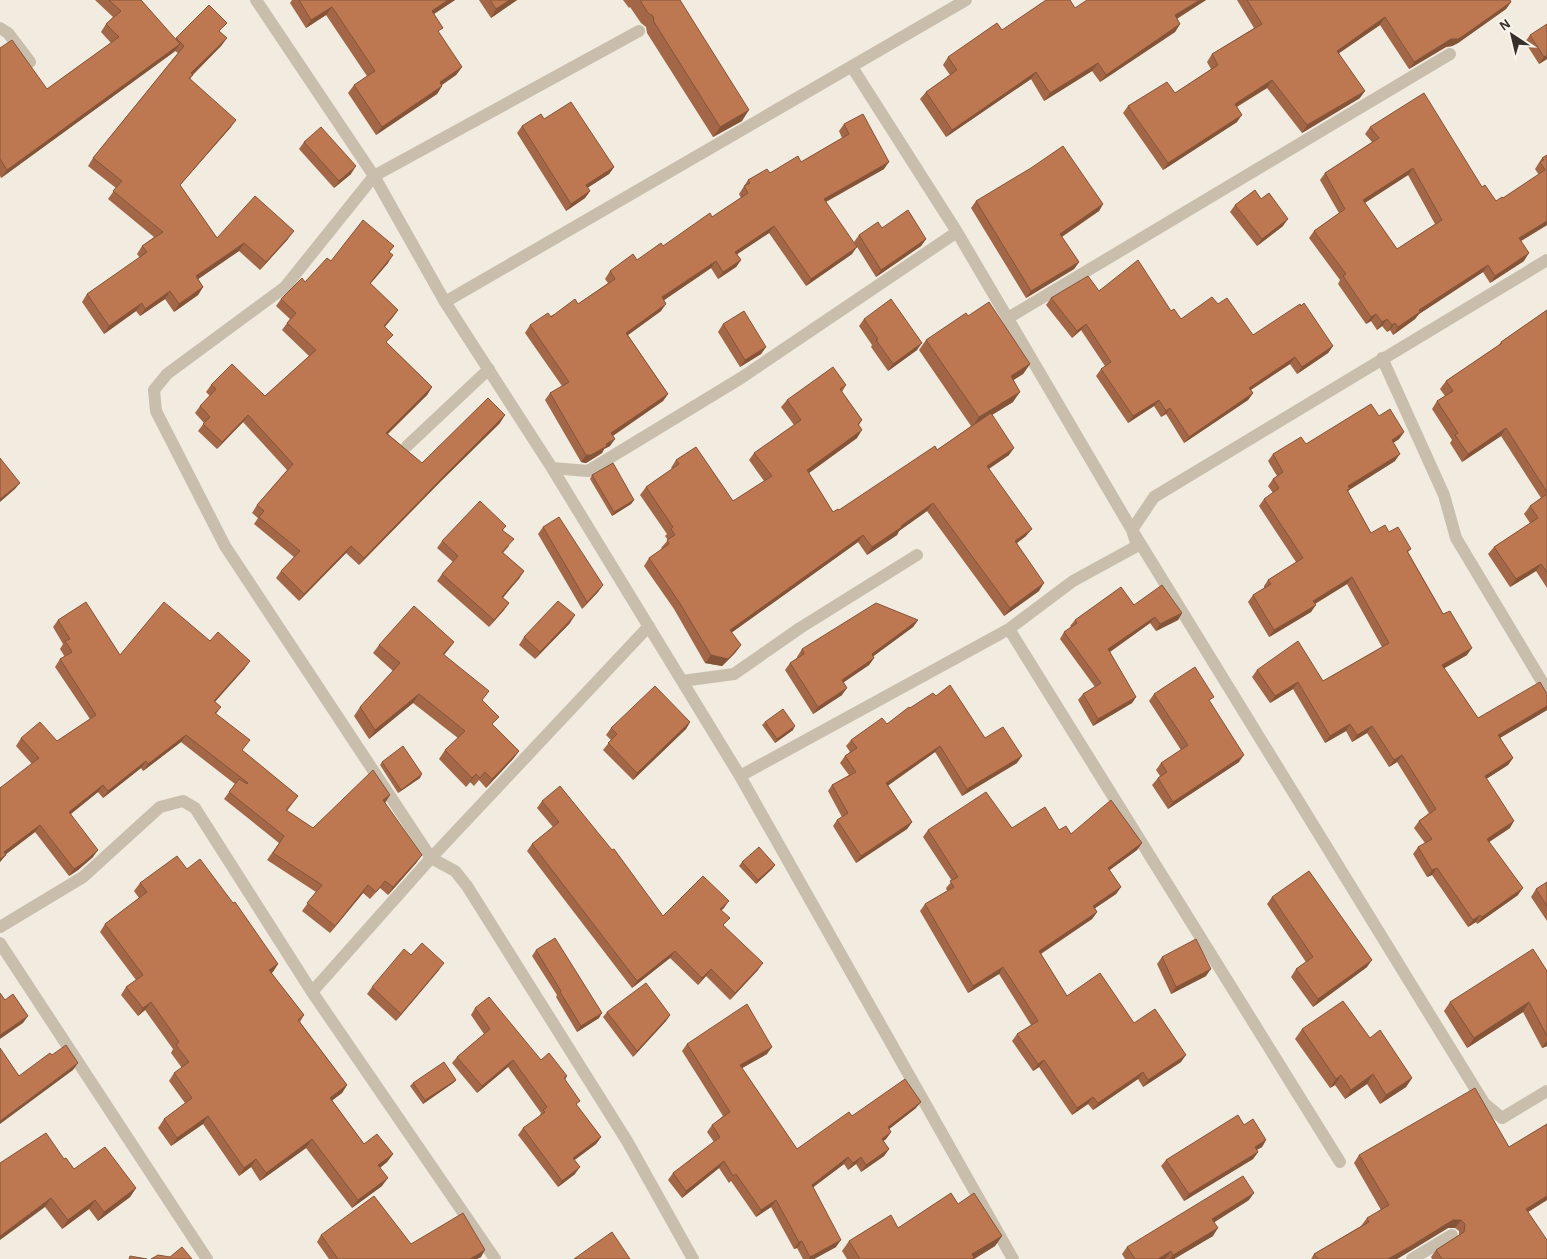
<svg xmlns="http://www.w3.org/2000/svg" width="1547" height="1259" font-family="'Alegreya Sans',sans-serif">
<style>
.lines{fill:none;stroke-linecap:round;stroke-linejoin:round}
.minor{stroke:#c9bdac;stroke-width:12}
.wall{fill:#a36747;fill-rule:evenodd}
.shaded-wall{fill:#845439}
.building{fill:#bd7852;stroke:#845439;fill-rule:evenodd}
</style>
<rect width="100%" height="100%" fill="#f1ebe0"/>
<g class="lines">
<path class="minor" d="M 256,0 L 374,176 L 445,302 L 552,468 L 740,776 L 1013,1259
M 0,28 L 8,33 L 30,62
M 639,31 L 374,176 L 285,287 L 167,374 L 154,390 L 156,411 L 225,546 L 431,858 L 455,871 L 467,886 L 627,1141 L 693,1259
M 852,67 L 957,232 L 1132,530 L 1484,1103 L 1502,1118 L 1547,1091
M 445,302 L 966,0
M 1008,318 L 1450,54
M 1382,358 L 1444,495 L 1456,538 L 1547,690
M 407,446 L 489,369
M 552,468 L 588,471 L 741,378 L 957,232
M 1009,629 L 1340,1162
M 682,681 L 734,674 L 800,628 L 917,555
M 740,776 L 1009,629 L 1073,581 L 1137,546 L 1132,530 L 1154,497 L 1547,260
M 0,927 L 83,877 L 160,807 L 183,801 L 195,808 L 312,992 L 495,1259
M 0,943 L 207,1259
M 312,992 L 431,858 L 649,626
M 1412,1259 L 1452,1235"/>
</g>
<path class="wall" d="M 95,0 L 141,0 L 175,39 L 209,5 L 220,32 L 227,38 L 221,46 L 193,75 L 190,79 L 231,127 L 180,185 L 217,238 L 288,239 L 260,270 L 239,251 L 198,279 L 203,287 L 198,295 L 174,312 L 165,299 L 140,316 L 136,311 L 104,334 L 82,302 L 87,294 L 140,258 L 137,254 L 142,246 L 154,237 L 108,199 L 116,188 L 88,166 L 93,158 L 178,53 L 175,51 L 1,178 L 0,176 L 0,48 L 47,89 L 111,43 L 101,32 L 106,24 L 113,17 Z
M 292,0 L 455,0 L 434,14 L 439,33 L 462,67 L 456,75 L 442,85 L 442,86 L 437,94 L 376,135 L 348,93 L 354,85 L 367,76 L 326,15 L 306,28 L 290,3 Z
M 479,0 L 517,0 L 491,18 Z
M 623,0 L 680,0 L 742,121 L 713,137 L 647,33 L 646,27 L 641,23 L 630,7 L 629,8 Z
M 1206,0 L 1177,19 L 1180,24 L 1175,32 L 1100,82 L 1092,71 L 1044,101 L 1031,79 L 946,137 L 920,99 L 926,92 L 950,75 L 943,65 L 948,57 L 1002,30 L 1075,8 Z
M 1237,0 L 1510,0 L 1511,2 L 1506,9 L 1458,43 L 1452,46 L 1446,47 L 1409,69 L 1380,25 L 1339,53 L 1360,98 L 1302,133 L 1267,88 L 1237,107 L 1237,122 L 1163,170 L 1123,113 L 1128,106 L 1175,93 L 1211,69 L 1207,62 L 1212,54 L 1254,28 Z
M 1530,35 L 1547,59 L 1539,64 L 1525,42 Z
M 544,119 L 614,167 L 609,174 L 587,188 L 590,191 L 585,198 L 566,211 L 517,133 L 522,126 Z
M 844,124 L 884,169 L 826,202 L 852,254 L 806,286 L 769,233 L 737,254 L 741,260 L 736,267 L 718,279 L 711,268 L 664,300 L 661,311 L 628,335 L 668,394 L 663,401 L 613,436 L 610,446 L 604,449 L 602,453 L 586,463 L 581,462 L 545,400 L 550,393 L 562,386 L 525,333 L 530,325 L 578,304 L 608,283 L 605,279 L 610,271 L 637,260 L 663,246 L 712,217 L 741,198 L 739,194 L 748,180 L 801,162 L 842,138 L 839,131 Z
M 1370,127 L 1482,187 L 1496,201 L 1503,198 L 1539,175 L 1535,169 L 1542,158 L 1547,155 L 1547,225 L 1521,241 L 1524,261 L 1490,283 L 1483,272 L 1419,314 L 1415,319 L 1393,335 L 1390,330 L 1387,332 L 1382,326 L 1377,330 L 1371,321 L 1366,324 L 1338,284 L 1340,280 L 1309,238 L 1314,231 L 1339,213 L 1320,180 L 1325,173 L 1372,142 L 1365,134 ZM 1408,175 L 1435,224 L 1397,249 L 1365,203 Z
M 304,142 L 351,174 L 334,188 L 299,149 Z
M 1261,199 L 1283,226 L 1257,246 L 1230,212 L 1235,205 Z
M 976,201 L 1103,204 L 1099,211 L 1062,237 L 1079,262 L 1074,269 L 1026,298 L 971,208 Z
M 882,228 L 926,239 L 921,246 L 876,277 L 854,242 L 859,235 Z
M 389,253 L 388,263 L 370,284 L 398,310 L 393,317 L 385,327 L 387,343 L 432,387 L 427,395 L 388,434 L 422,463 L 500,423 L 442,480 L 359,565 L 346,553 L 299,601 L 276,578 L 281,571 L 294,557 L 254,524 L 258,518 L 252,513 L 257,505 L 287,470 L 243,422 L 217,449 L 198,431 L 204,423 L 195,413 L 200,406 L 210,396 L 206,392 L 211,385 L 265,396 L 309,356 L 282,330 L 290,319 L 276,306 L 281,299 L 305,282 L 331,261 Z
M 1099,291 L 1171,311 L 1181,319 L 1218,304 L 1253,335 L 1333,346 L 1328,353 L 1297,374 L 1290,364 L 1251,390 L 1253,393 L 1248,400 L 1184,443 L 1166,414 L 1161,417 L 1154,406 L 1128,423 L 1096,376 L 1101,369 L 1105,366 L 1081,330 L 1072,338 L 1046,305 L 1051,298 Z
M 1547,310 L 1547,588 L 1536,571 L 1510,587 L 1488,554 L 1494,547 L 1530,523 L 1524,514 L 1530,506 L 1541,498 L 1501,436 L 1462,462 L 1450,443 L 1452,440 L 1432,409 L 1437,401 L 1445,396 L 1440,389 L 1446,381 L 1498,346 L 1501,342 Z
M 968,316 L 1030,364 L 1023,374 L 1013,380 L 1013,402 L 992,415 L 1009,455 L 989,469 L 1026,536 L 1017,543 L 1039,591 L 1004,616 L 927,511 L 899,531 L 897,535 L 867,555 L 858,542 L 731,633 L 741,645 L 735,653 L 722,666 L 705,663 L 674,609 L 644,566 L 649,558 L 662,549 L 661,548 L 668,540 L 665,536 L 667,534 L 640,495 L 646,487 L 672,469 L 671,468 L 676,460 L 733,501 L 764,481 L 749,460 L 754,453 L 794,425 L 781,407 L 787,400 L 846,385 L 842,392 L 862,420 L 859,425 L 857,438 L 809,473 L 833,512 L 839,510 L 937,450 L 971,426 L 919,350 L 926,340 Z
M 864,319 L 917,350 L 888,371 L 871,347 L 872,345 L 859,326 Z
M 723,324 L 766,347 L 761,354 L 740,367 L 718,332 Z
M 1379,416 L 1404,432 L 1399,439 L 1393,443 L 1395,461 L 1349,490 L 1348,491 L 1371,533 L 1389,532 L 1411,549 L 1408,552 L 1467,655 L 1444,668 L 1478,718 L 1547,694 L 1547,710 L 1500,738 L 1513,758 L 1508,765 L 1486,779 L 1510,828 L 1489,842 L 1518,895 L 1477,924 L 1476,922 L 1468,927 L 1432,875 L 1427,877 L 1413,854 L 1418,847 L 1425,843 L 1414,828 L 1419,821 L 1429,813 L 1397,762 L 1389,767 L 1367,733 L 1352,742 L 1346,731 L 1325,743 L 1293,689 L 1270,703 L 1252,677 L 1257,670 L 1323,681 L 1382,647 L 1347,584 L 1315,604 L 1311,612 L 1269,637 L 1248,602 L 1253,595 L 1264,588 L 1264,586 L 1268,580 L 1296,562 L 1259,506 L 1264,499 L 1273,493 L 1268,486 L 1273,479 L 1277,476 L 1268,461 L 1273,454 L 1306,444 Z
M 592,475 L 634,500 L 631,504 L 612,516 L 590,479 Z
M 506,526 L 503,530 L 509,546 L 503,553 L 524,571 L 503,598 L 509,603 L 504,610 L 489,627 L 437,581 L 442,574 L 453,562 L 437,548 L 442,541 Z
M 543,527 L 603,585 L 598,592 L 582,609 L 538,534 Z
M 1134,605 L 1182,613 L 1178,620 L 1156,631 L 1150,623 L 1110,652 L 1136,697 L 1132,703 L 1093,726 L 1078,700 L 1083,694 L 1095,687 L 1060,639 L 1064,632 L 1071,627 L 1070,626 L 1075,620 Z
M 58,620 L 120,655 L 210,641 L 245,668 L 215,702 L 221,707 L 216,714 L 242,751 L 298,796 L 287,811 L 313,828 L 390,795 L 385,802 L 417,862 L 388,895 L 380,888 L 370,899 L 363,893 L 330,933 L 302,911 L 316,892 L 267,860 L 279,843 L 224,799 L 235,784 L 181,742 L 143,771 L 141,768 L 103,798 L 98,792 L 71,814 L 93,857 L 78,870 L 69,876 L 35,832 L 6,854 L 0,862 L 0,788 L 32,764 L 16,746 L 21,738 L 57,741 L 90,719 L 55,667 L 60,659 L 65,657 L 60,649 L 63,644 L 53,627 Z
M 918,620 L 913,627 L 873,656 L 874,658 L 869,665 L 843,682 L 842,695 L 813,714 L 785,670 L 790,663 L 797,658 L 797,657 L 802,649 Z
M 570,623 L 535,659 L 519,645 L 524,637 Z
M 454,642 L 444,655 L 482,701 L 493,725 L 519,751 L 513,759 L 486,788 L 479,780 L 474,786 L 470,782 L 466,787 L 439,759 L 445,750 L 458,738 L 413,703 L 369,739 L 354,716 L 360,707 L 393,671 L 373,653 L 379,645 Z
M 1154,694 L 1210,702 L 1239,762 L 1168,809 L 1152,785 L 1158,778 L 1160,776 L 1156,770 L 1161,763 L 1181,750 L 1149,701 Z
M 936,696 L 985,738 L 1017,763 L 962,796 L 935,752 L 888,785 L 912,822 L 907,829 L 856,863 L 833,826 L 837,820 L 842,817 L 828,791 L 832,785 L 849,775 L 840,763 L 845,756 L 850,752 L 846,746 L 851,740 L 887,724 L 910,708 Z
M 690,722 L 686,729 L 633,780 L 603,750 L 611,740 L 606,735 L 611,728 Z
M 765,722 L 793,730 L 775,743 L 762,725 Z
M 382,762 L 420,778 L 398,793 L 380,765 Z
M 542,801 L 663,916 L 724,908 L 721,910 L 724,926 L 758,970 L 730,1000 L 706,976 L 698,985 L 670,958 L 632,988 L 527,851 L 532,844 L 553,827 L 537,808 Z
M 1012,828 L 1059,830 L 1071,834 L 1142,843 L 1137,850 L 1109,870 L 1121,887 L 1116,894 L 1095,908 L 1097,912 L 1092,919 L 1041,954 L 1067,996 L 1134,1023 L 1181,1062 L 1143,1087 L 1138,1079 L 1093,1110 L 1088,1104 L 1072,1115 L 1039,1067 L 1033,1071 L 1012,1041 L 1017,1034 L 1031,1025 L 999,974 L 968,993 L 920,911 L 925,904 L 947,891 L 946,888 L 952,881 L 923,837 L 928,830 Z
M 742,862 L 775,865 L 772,869 L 756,884 L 739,866 Z
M 187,869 L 278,964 L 271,973 L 304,1015 L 300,1022 L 347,1085 L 342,1093 L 332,1100 L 364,1144 L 393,1154 L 387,1162 L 380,1168 L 382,1186 L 352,1208 L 306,1148 L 260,1181 L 251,1167 L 239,1176 L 203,1124 L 171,1146 L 158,1128 L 164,1119 L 185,1103 L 169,1081 L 174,1073 L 182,1068 L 171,1053 L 173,1049 L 145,1010 L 138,1016 L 121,995 L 126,987 L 136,980 L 100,932 L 105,924 L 139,898 L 134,891 L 140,883 Z
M 1547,882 L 1547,921 L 1531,897 L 1536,889 Z
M 1272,897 L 1367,967 L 1313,1007 L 1291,977 L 1296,969 L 1306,962 L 1267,904 Z
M 536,950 L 599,1018 L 577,1032 L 556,997 L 557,995 L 532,956 Z
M 411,955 L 439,970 L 396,1021 L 367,994 L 372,987 Z
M 1162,957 L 1206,976 L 1171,994 L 1157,964 Z
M 1547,971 L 1547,1046 L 1542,1048 L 1523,1012 L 1467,1048 L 1444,1011 L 1450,1002 Z
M 475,1008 L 541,1060 L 567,1076 L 565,1080 L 577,1106 L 601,1137 L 596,1144 L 574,1160 L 575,1174 L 558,1187 L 518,1135 L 523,1128 L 539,1117 L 541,1113 L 508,1067 L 477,1093 L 452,1063 L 457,1057 L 484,1034 L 471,1015 Z
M 607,1012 L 670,1015 L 666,1021 L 633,1057 L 603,1017 Z
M 1302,1029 L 1370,1038 L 1412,1078 L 1406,1087 L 1380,1104 L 1367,1084 L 1345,1099 L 1335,1085 L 1330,1088 L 1295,1039 Z
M 687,1044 L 767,1054 L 742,1068 L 797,1149 L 852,1116 L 916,1108 L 889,1129 L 891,1132 L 886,1139 L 883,1141 L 889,1149 L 884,1156 L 861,1172 L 856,1164 L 848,1170 L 844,1164 L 813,1187 L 836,1247 L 814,1259 L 803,1259 L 797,1248 L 794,1249 L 771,1207 L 756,1217 L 731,1181 L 729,1183 L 719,1168 L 682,1198 L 668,1180 L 673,1173 L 714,1142 L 707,1132 L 712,1125 L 723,1116 L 682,1051 Z
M 456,1080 L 453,1083 L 423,1104 L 410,1086 L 413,1083 Z
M 1547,1124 L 1547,1200 L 1528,1212 L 1547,1259 L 1432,1259 L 1431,1257 L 1436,1250 L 1459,1235 L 1459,1231 L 1455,1228 L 1448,1228 L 1397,1259 L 1311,1259 L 1314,1254 L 1361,1226 L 1367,1218 L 1381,1210 L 1354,1163 L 1359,1155 L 1509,1147 Z
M 1244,1125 L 1266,1140 L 1262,1147 L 1256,1150 L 1258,1152 L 1253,1159 L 1184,1201 L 1161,1166 L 1166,1160 Z
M 64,1159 L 74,1169 L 136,1188 L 130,1197 L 98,1221 L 89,1209 L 62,1229 L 45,1207 Z
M 1249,1200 L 1214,1222 L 1213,1236 L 1174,1259 L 1125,1259 L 1122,1254 L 1127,1247 Z
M 958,1204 L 1002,1236 L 995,1246 L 974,1259 L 847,1259 L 842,1251 L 849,1241 L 898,1228 Z
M 321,1235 L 411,1244 L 481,1257 L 477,1259 L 329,1259 L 317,1242 Z"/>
<path class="shaded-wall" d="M 448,0 L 455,0 L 426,19 L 432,11 Z
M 510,0 L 517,0 L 491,18 L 496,9 Z
M 1200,0 L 1206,0 L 1169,23 L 1175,15 Z
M 1511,2 L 1506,9 L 1458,43 L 1452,46 L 1446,47 L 1409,69 L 1414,62 Z
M 332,7 L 326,15 L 306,28 L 311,20 Z
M 1385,17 L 1380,25 L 1332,58 L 1337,51 Z
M 1180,24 L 1175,32 L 1100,82 L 1106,75 Z
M 227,38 L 221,46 L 186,81 L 191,73 Z
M 180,44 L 174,52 L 1,178 L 7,170 Z
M 1547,55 L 1547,59 L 1539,64 L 1544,57 Z
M 1098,63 L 1092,71 L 1044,101 L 1050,93 Z
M 462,67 L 456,75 L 434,90 L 440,82 Z
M 1036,72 L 1031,79 L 946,137 L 952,130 Z
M 1272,80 L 1267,88 L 1229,111 L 1235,104 Z
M 442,86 L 437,94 L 376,135 L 382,127 Z
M 1365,91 L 1360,98 L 1302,133 L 1307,125 Z
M 749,110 L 742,121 L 713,137 L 720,127 Z
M 1242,115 L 1237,122 L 1163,170 L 1168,163 Z
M 236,120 L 231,127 L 174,192 L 180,185 Z
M 889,162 L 884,169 L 818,206 L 824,199 Z
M 356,166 L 351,174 L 334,188 L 339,181 Z
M 614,167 L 609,174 L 581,192 L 586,185 Z
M 1413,168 L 1408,175 L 1358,207 L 1363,200 Z
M 590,191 L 585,198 L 566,211 L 571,204 Z
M 1103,204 L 1099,211 L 1055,241 L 1060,234 Z
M 1288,219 L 1283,226 L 1257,246 L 1262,239 Z
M 1547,221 L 1547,225 L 1514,245 L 1519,238 Z
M 774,226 L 769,233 L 730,259 L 735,252 Z
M 294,231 L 288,239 L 260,270 L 266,262 Z
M 926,239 L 921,246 L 876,277 L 881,270 Z
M 244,243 L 239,251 L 191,284 L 196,276 Z
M 857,247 L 852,254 L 806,286 L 811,279 Z
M 1529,253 L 1524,261 L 1490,283 L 1495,276 Z
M 393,255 L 388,263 L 365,290 L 370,283 Z
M 741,260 L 736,267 L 718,279 L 723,272 Z
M 716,261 L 711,268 L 657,305 L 662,297 Z
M 1079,262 L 1074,269 L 1026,298 L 1031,291 Z
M 1488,265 L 1483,272 L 1419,314 L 1415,319 L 1393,335 L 1398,327 L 1419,310 Z
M 203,287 L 198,295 L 174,312 L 179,304 Z
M 170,291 L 165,299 L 140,316 L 145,309 Z
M 142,303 L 136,311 L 104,334 L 109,326 Z
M 666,304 L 661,311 L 621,340 L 626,333 Z
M 398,310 L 393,317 L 379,333 L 384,326 Z
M 1376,314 L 1371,321 L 1366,324 L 1371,317 Z
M 1387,319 L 1382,326 L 1377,330 L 1382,322 Z
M 1395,323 L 1390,330 L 1387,332 L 1392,325 Z
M 1086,324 L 1081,330 L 1072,338 L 1077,331 Z
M 922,343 L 917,350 L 888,371 L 893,364 Z
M 1333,346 L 1328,353 L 1297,374 L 1302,367 Z
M 766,347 L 761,354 L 740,367 L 745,360 Z
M 1295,357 L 1290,364 L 1244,394 L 1249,388 Z
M 1030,364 L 1023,374 L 1004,386 L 1011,376 Z
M 432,387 L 427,395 L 381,440 L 386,433 Z
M 1020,392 L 1013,402 L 972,427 L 979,417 Z
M 1253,393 L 1248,400 L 1184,443 L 1189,437 Z
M 668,394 L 663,401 L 606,440 L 611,433 Z
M 1159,400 L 1154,406 L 1128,423 L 1133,416 Z
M 1170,408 L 1166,414 L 1161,417 L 1166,411 Z
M 248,415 L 243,422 L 217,449 L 222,442 Z
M 505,415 L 500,423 L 442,480 L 359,565 L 364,558 L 447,473 Z
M 1506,428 L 1501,436 L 1462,462 L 1468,454 Z
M 862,430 L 857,438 L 802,478 L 807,470 Z
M 1404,432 L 1399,439 L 1387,447 L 1392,440 Z
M 615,439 L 610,446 L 604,449 L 602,453 L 586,463 L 581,462 L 586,455 Z
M 1014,448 L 1009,455 L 982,473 L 987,466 Z
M 1400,454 L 1395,461 L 1349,490 L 1345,496 L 1348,486 Z
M 20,483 L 15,489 L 0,502 L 0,499 Z
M 634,500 L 631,504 L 612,516 L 614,512 Z
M 933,503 L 927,511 L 899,531 L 897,535 L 867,555 L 872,547 Z
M 1032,529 L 1026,536 L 1010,548 L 1015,541 Z
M 863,535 L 858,542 L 724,638 L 730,630 Z
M 351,546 L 346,553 L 299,601 L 304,594 Z
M 1541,564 L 1536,571 L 1510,587 L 1516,579 Z
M 524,571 L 519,579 L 497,604 L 502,597 Z
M 1352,577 L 1347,584 L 1308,608 L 1313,601 Z
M 1044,583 L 1039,591 L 1004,616 L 1010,608 Z
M 603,585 L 598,592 L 582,609 L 587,602 Z
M 509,603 L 504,610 L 489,627 L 494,620 Z
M 1316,605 L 1311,612 L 1269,637 L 1274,630 Z
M 1182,613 L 1178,620 L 1156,631 L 1160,624 Z
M 575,615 L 570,623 L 535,659 L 540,652 Z
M 1155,617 L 1150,623 L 1104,656 L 1108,649 Z
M 918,620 L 913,627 L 867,661 L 872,654 Z
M 454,642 L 448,650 L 437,662 L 443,654 Z
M 741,645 L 735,653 L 722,666 L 705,663 L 711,655 Z
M 1472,648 L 1467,655 L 1438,672 L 1442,665 Z
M 874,658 L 869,665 L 837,687 L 842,680 Z
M 250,661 L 245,668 L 209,708 L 214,701 Z
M 1298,682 L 1293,689 L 1270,703 L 1275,696 Z
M 847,688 L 842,695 L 813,714 L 818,707 Z
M 419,694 L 413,703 L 369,739 L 375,730 Z
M 1136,697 L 1132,703 L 1093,726 L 1098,719 Z
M 1547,706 L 1547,710 L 1493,742 L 1498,735 Z
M 690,722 L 686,729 L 633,780 L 637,773 Z
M 1350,724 L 1346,731 L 1325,743 L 1330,736 Z
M 795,726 L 793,730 L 775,743 L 777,739 Z
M 1372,726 L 1367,733 L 1352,742 L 1357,735 Z
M 186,735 L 181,742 L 143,771 L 148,764 Z
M 940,746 L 935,752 L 882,790 L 886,783 Z
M 519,751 L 513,759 L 486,788 L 492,779 Z
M 1244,755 L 1239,762 L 1168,809 L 1173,802 Z
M 1402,755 L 1397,762 L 1389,767 L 1394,760 Z
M 1022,756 L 1017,763 L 962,796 L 967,789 Z
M 1513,758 L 1508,765 L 1480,783 L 1485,776 Z
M 146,761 L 141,768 L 103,798 L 108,791 Z
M 422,774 L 420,778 L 398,793 L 401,790 Z
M 476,774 L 470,782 L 466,787 L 472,778 Z
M 103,785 L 98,792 L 64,819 L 69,812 Z
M 390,795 L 385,803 L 383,800 Z
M 1514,821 L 1510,828 L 1483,846 L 1487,839 Z
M 912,822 L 907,829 L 856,863 L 861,856 Z
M 40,825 L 35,832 L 1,858 L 6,855 L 0,862 L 0,858 L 4,852 Z
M 1142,843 L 1137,850 L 1103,875 L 1108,868 Z
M 98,850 L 93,857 L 78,870 L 69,876 L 74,869 Z
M 422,855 L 417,862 L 388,895 L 393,887 Z
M 775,865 L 772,869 L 756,884 L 758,880 Z
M 1437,868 L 1432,875 L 1427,877 L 1432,870 Z
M 368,885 L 363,893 L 330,933 L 335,926 Z
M 1121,887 L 1116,894 L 1088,913 L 1093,906 Z
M 1523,888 L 1518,895 L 1477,924 L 1482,917 Z
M 729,901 L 724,908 L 715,916 L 720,909 Z
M 1097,912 L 1092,919 L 1034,958 L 1039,951 Z
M 1480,915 L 1476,922 L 1468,927 L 1473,920 Z
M 675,951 L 670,958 L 632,988 L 637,981 Z
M 1372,960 L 1367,967 L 1313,1007 L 1318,999 Z
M 444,963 L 439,970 L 396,1021 L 401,1014 Z
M 763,963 L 758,970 L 730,1000 L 735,993 Z
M 278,964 L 273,972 L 264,979 L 269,970 Z
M 1003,967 L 999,974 L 968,993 L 973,986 Z
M 711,969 L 706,976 L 698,985 L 702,978 Z
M 1211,969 L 1206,976 L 1171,994 L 1176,987 Z
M 151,1002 L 145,1010 L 138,1016 L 143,1008 Z
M 1529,1002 L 1523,1012 L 1467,1048 L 1474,1038 Z
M 602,1013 L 599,1018 L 577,1032 L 581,1026 Z
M 670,1015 L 666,1021 L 633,1057 L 637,1051 Z
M 28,1016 L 23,1023 L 0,1039 L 0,1035 Z
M 1547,1041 L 1547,1046 L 1542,1048 Z
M 772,1047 L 767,1054 L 735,1072 L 740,1065 Z
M 1186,1055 L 1181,1062 L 1143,1087 L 1148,1080 Z
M 513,1060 L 508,1067 L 477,1093 L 482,1086 Z
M 1044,1060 L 1039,1067 L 1033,1071 L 1038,1064 Z
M 78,1063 L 73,1070 L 0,1124 L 0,1121 Z
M 1143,1072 L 1138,1079 L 1093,1110 L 1098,1103 Z
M 1373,1074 L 1367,1084 L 1345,1099 L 1351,1090 Z
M 1341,1075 L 1335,1085 L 1330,1088 L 1336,1079 Z
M 1412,1078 L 1406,1087 L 1380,1104 L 1386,1095 Z
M 456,1080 L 453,1083 L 423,1104 L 425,1100 Z
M 347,1085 L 342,1093 L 325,1106 L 330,1098 Z
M 1093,1097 L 1088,1104 L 1072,1115 L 1077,1108 Z
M 921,1102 L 916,1108 L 883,1134 L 888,1127 Z
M 208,1116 L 203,1124 L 171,1146 L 177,1138 Z
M 891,1132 L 886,1139 L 877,1146 L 882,1139 Z
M 601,1137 L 596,1144 L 568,1165 L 573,1158 Z
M 312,1139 L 306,1148 L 260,1181 L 266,1173 Z
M 1266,1140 L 1262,1147 L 1250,1154 L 1255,1147 Z
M 889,1149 L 884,1156 L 861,1172 L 866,1165 Z
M 1258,1152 L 1253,1159 L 1184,1201 L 1189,1194 Z
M 393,1154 L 387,1162 L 373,1173 L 378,1165 Z
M 848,1157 L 844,1164 L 807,1192 L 812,1185 Z
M 861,1157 L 856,1164 L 848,1170 L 853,1163 Z
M 256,1159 L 251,1167 L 239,1176 L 244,1168 Z
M 724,1161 L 719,1168 L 682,1198 L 686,1191 Z
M 580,1167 L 575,1174 L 558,1187 L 562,1181 Z
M 388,1178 L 382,1186 L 352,1208 L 358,1200 Z
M 136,1188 L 130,1197 L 98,1221 L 104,1212 Z
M 1254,1193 L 1249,1200 L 1207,1227 L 1212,1219 Z
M 1547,1196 L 1547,1200 L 1520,1217 L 1526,1209 Z
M 51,1198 L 45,1207 L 0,1240 L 0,1236 Z
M 95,1200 L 89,1209 L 62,1229 L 68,1220 Z
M 776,1200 L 771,1207 L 756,1217 L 761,1210 Z
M 1453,1220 L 1461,1220 L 1455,1228 L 1448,1228 L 1397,1259 L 1388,1259 Z
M 1218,1228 L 1213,1236 L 1174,1259 L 1170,1259 L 1173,1255 Z
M 1002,1236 L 995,1246 L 974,1259 L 969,1259 L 972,1254 Z
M 841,1240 L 836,1247 L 814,1259 L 809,1259 L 810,1257 Z
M 802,1241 L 797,1248 L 794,1249 L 799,1242 Z
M 485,1250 L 481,1257 L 477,1259 L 470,1259 Z
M 1171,1251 L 1165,1259 L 1158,1259 Z"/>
<path class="building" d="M 109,0 L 141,0 L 180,44 L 7,170 L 0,159 L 0,48 L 12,40 L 47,89 L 119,37 L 106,24 L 121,11 Z
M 299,0 L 448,0 L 432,11 L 443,28 L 438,31 L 462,67 L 440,82 L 442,86 L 382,127 L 354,85 L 375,71 L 332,7 L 311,20 Z
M 490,0 L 510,0 L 496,9 Z
M 640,0 L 680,0 L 749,110 L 720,127 L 654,22 L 653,16 L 648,13 Z
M 1046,0 L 1070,0 L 1075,8 L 1087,0 L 1200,0 L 1175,15 L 1180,24 L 1106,75 L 1098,63 L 1050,93 L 1036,72 L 952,130 L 926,92 L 957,70 L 948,57 L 997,23 L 1002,30 Z
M 1247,0 L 1510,0 L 1511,2 L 1463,36 L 1458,39 L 1451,39 L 1414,62 L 1385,17 L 1337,51 L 1365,91 L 1307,125 L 1272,80 L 1235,104 L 1242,115 L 1168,163 L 1128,106 L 1167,82 L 1175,93 L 1218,65 L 1212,54 L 1262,24 Z
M 209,5 L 227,23 L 219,31 L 227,38 L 191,73 L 193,75 L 189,78 L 236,120 L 180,185 L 217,238 L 255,196 L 294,231 L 266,262 L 244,243 L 196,276 L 203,287 L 179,304 L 170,291 L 145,309 L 142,303 L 109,326 L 87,294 L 147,252 L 142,246 L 163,232 L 113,191 L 122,181 L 93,158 L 184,46 L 176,38 Z
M 1547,24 L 1547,55 L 1544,57 L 1530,35 Z
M 1424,93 L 1482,187 L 1485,185 L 1496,201 L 1502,197 L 1503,198 L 1545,170 L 1540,162 L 1544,160 L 1542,158 L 1547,155 L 1547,221 L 1519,238 L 1529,253 L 1495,276 L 1488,265 L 1419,310 L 1420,312 L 1398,327 L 1395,323 L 1392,325 L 1387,319 L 1382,322 L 1376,314 L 1371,317 L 1343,276 L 1346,274 L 1314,231 L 1345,209 L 1325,173 L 1379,138 L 1370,127 ZM 1413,168 L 1442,220 L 1397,249 L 1363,200 Z
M 571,102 L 614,167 L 586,185 L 590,191 L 571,204 L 522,126 L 541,114 L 544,119 Z
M 863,114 L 889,162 L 824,199 L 857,247 L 811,279 L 774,226 L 735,252 L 741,260 L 723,272 L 716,261 L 662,297 L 666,304 L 626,333 L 668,394 L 611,433 L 615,439 L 606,444 L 607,446 L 591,455 L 586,455 L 550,393 L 569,382 L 530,325 L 548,313 L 551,317 L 575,299 L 578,304 L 615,279 L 610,271 L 633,254 L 637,260 L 661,243 L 663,246 L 710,213 L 712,217 L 748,193 L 744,186 L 750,183 L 748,180 L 767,169 L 770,173 L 798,156 L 801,162 L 849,134 L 844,124 Z
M 321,127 L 356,166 L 339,181 L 304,142 Z
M 1063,146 L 1103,204 L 1060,234 L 1079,262 L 1031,291 L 976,201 L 1031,168 Z
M 1255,190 L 1261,199 L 1269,193 L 1288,219 L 1262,239 L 1235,205 Z
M 908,210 L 926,239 L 881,270 L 859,235 L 878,222 L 882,228 Z
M 363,220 L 394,246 L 389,252 L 393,255 L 370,283 L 398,310 L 384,326 L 393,335 L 386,342 L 432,387 L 386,433 L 422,463 L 488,398 L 505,415 L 447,473 L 364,558 L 351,546 L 304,594 L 281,571 L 300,551 L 259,517 L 264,511 L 257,505 L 293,464 L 248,415 L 222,442 L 203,424 L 210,417 L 200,406 L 216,389 L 211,385 L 232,364 L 265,396 L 316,350 L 287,323 L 296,313 L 281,299 L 302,278 L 305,282 L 327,258 L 331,261 Z
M 1138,260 L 1171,311 L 1174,309 L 1181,319 L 1212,297 L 1218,304 L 1227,298 L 1253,335 L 1300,304 L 1301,306 L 1304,303 L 1333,346 L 1302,367 L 1295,357 L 1249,388 L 1253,393 L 1189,437 L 1170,408 L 1166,411 L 1159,400 L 1133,416 L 1101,369 L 1111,362 L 1086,324 L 1077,331 L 1051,298 L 1088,276 L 1099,291 Z
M 891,299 L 922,343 L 893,364 L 876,340 L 878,339 L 864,319 Z
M 989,302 L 1030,364 L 1011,376 L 1020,392 L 979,417 L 926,340 L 966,313 L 968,316 Z
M 1547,310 L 1547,492 L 1506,428 L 1468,454 L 1455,435 L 1458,433 L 1437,401 L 1453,391 L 1446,381 L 1502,343 L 1501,342 Z
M 744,311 L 766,347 L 745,360 L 723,324 Z
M 833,367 L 846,385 L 840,389 L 862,420 L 858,424 L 862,430 L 807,470 L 833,512 L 838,509 L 839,510 L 935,446 L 937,450 L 991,413 L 1014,448 L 987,466 L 1032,529 L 1015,541 L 1044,583 L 1010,608 L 933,503 L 901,526 L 902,527 L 872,547 L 863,535 L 730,630 L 741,645 L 728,659 L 711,655 L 679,602 L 649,558 L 669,544 L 667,540 L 675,535 L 671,529 L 673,527 L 646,487 L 679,464 L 676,460 L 696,447 L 733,501 L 772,476 L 754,453 L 801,420 L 787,400 Z
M 1371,404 L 1379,416 L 1390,409 L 1404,432 L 1392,440 L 1400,454 L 1348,486 L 1350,489 L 1347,490 L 1371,533 L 1385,525 L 1389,532 L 1398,527 L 1411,549 L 1407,551 L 1443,614 L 1450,611 L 1472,648 L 1442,665 L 1478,718 L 1540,682 L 1547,694 L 1547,706 L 1498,735 L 1513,758 L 1485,776 L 1514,821 L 1487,839 L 1523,888 L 1482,917 L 1480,915 L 1473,920 L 1437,868 L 1432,870 L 1418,847 L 1432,839 L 1419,821 L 1436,809 L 1402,755 L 1394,760 L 1372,726 L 1357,735 L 1350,724 L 1330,736 L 1298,682 L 1275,696 L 1257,670 L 1298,641 L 1323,681 L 1389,643 L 1352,577 L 1313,601 L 1316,605 L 1274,630 L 1253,595 L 1271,584 L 1268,580 L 1303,558 L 1264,499 L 1279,488 L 1273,479 L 1283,472 L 1273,454 L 1301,437 L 1306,444 Z
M 0,458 L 20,483 L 0,499 Z
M 613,463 L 634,500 L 614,512 L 592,475 Z
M 1547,494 L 1547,572 L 1541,564 L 1516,579 L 1494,547 L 1538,518 L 1530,506 Z
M 480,501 L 506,526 L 502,530 L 514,539 L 502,552 L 524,571 L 502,597 L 509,603 L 494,620 L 442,574 L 458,556 L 442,541 Z
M 559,517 L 603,585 L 587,602 L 543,527 Z
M 1162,585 L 1182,613 L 1160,624 L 1155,617 L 1108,649 L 1136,697 L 1098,719 L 1083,694 L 1101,683 L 1064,632 L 1077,623 L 1075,620 L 1121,587 L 1134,605 Z
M 558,601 L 575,615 L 540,652 L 524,637 Z
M 86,602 L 120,655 L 164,602 L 210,641 L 218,632 L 250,661 L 214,701 L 221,707 L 215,713 L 250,740 L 242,750 L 298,796 L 286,810 L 313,828 L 373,770 L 390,795 L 383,800 L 422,855 L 393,887 L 385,881 L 376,892 L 368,885 L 335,926 L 307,903 L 322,885 L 273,853 L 284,836 L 229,792 L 239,779 L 247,784 L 248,783 L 186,735 L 148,764 L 146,761 L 108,791 L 103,785 L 69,812 L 98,850 L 83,863 L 74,869 L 40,825 L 4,852 L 6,855 L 0,859 L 0,788 L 39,758 L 21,738 L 40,722 L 57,741 L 96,715 L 60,659 L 72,652 L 65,641 L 70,639 L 58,620 Z
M 876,603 L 918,620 L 872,654 L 874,658 L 842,680 L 847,688 L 818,707 L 790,663 L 804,654 L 802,649 Z
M 414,606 L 454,642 L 443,654 L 489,691 L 482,700 L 499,717 L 492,724 L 519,751 L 492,779 L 485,772 L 480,778 L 476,774 L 472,778 L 445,750 L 465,731 L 419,694 L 375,730 L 360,707 L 400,663 L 379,645 Z
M 1195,667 L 1214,697 L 1209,700 L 1244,755 L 1173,802 L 1158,778 L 1167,772 L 1161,763 L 1188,745 L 1154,694 Z
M 950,685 L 985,738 L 1003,727 L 1022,756 L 967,789 L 940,746 L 886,783 L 912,822 L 861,856 L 837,820 L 848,813 L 832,785 L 856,772 L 845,756 L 857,748 L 851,740 L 882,718 L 887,724 L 909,707 L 910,708 L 933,693 L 936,696 Z
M 655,686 L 690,722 L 637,773 L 608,743 L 617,734 L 611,728 Z
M 783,709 L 795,726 L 777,739 L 765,722 Z
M 403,746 L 422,774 L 401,790 L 382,762 Z
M 560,786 L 612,850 L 614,849 L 663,916 L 703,876 L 729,901 L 720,909 L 730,918 L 723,925 L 763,963 L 735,993 L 711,969 L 702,978 L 675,951 L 637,981 L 532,844 L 559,822 L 542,801 Z
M 986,792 L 1012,828 L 1045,807 L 1059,830 L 1066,826 L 1071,834 L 1111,800 L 1142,843 L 1108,868 L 1121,887 L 1093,906 L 1097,912 L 1039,951 L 1067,996 L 1100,973 L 1134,1023 L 1155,1009 L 1186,1055 L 1148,1080 L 1143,1072 L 1098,1103 L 1093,1097 L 1077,1108 L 1044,1060 L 1038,1064 L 1017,1034 L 1038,1021 L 1003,967 L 973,986 L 925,904 L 954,887 L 950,881 L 958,877 L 928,830 Z
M 759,847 L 775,865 L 758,880 L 742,862 Z
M 177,856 L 187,869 L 200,859 L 233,903 L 235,902 L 278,964 L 269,970 L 304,1015 L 298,1020 L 347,1085 L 330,1098 L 364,1144 L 377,1134 L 393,1154 L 378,1165 L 388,1178 L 358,1200 L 312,1139 L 266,1173 L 256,1159 L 244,1168 L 208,1116 L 177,1138 L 164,1119 L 192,1098 L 174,1073 L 189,1062 L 176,1045 L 179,1042 L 151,1002 L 143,1008 L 126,987 L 143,975 L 105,924 L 147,892 L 140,883 Z
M 1309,871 L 1372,960 L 1318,999 L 1296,969 L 1313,957 L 1272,897 Z
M 1547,882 L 1547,906 L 1536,889 Z
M 555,938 L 602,1013 L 581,1026 L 560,992 L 561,991 L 536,950 Z
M 1196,939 L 1211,969 L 1176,987 L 1162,957 Z
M 422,943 L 444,963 L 401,1014 L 372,987 L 404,949 L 411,955 Z
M 1533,949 L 1547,971 L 1547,1036 L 1529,1002 L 1474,1038 L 1450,1002 Z
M 646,983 L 670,1015 L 637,1051 L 607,1012 Z
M 0,993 L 5,1000 L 13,994 L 28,1016 L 0,1035 Z
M 489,997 L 541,1060 L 549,1053 L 567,1076 L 564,1078 L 580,1101 L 576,1104 L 601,1137 L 573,1158 L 580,1167 L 562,1181 L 523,1128 L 545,1112 L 543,1110 L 547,1107 L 513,1060 L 482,1086 L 457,1057 L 490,1029 L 475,1008 Z
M 1343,1001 L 1370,1038 L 1380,1030 L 1412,1078 L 1386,1095 L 1373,1074 L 1351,1090 L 1341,1075 L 1336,1079 L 1302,1029 Z
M 747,1004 L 772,1047 L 740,1065 L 797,1149 L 849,1112 L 852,1116 L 905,1079 L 921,1102 L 888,1127 L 891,1132 L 882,1139 L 889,1149 L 866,1165 L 861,1157 L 853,1163 L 848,1157 L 812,1185 L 841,1240 L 810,1257 L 802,1241 L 799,1242 L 776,1200 L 761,1210 L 736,1174 L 733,1176 L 724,1161 L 686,1191 L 673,1173 L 720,1137 L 712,1125 L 730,1112 L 687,1044 Z
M 66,1045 L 78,1063 L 0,1121 L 0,1048 L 19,1076 L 50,1053 L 52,1055 Z
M 444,1062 L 456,1080 L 425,1100 L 413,1083 Z
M 1475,1088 L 1509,1147 L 1547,1124 L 1547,1196 L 1526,1209 L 1547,1240 L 1547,1259 L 1442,1259 L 1436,1250 L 1464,1232 L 1465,1224 L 1461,1220 L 1453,1220 L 1411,1246 L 1388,1259 L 1318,1259 L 1314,1254 L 1369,1222 L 1367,1218 L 1389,1205 L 1359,1155 Z
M 1238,1115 L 1244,1125 L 1253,1119 L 1266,1140 L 1255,1147 L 1258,1152 L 1189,1194 L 1166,1160 Z
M 46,1133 L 64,1159 L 66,1158 L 74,1169 L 105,1147 L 136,1188 L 104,1212 L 95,1200 L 68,1220 L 51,1198 L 0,1236 L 0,1163 Z
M 1243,1176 L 1254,1193 L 1212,1219 L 1218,1228 L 1173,1255 L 1171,1251 L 1158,1259 L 1135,1259 L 1127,1247 Z
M 951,1193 L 958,1204 L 974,1193 L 1002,1236 L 972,1254 L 974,1258 L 972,1259 L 860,1259 L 849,1241 L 891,1215 L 898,1228 Z
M 374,1196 L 411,1244 L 463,1213 L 485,1250 L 470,1259 L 338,1259 L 321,1235 Z
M 612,1232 L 630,1259 L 574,1259 Z
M 182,1247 L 192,1259 L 151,1259 L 158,1255 L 170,1257 Z
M 130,1256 L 147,1259 L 129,1259 Z"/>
<g transform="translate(1512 35) rotate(325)" stroke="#f9f5ec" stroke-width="4" paint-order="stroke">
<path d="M0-4L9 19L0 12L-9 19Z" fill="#38302b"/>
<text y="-8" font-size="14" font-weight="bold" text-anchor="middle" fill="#38302b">N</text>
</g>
</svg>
